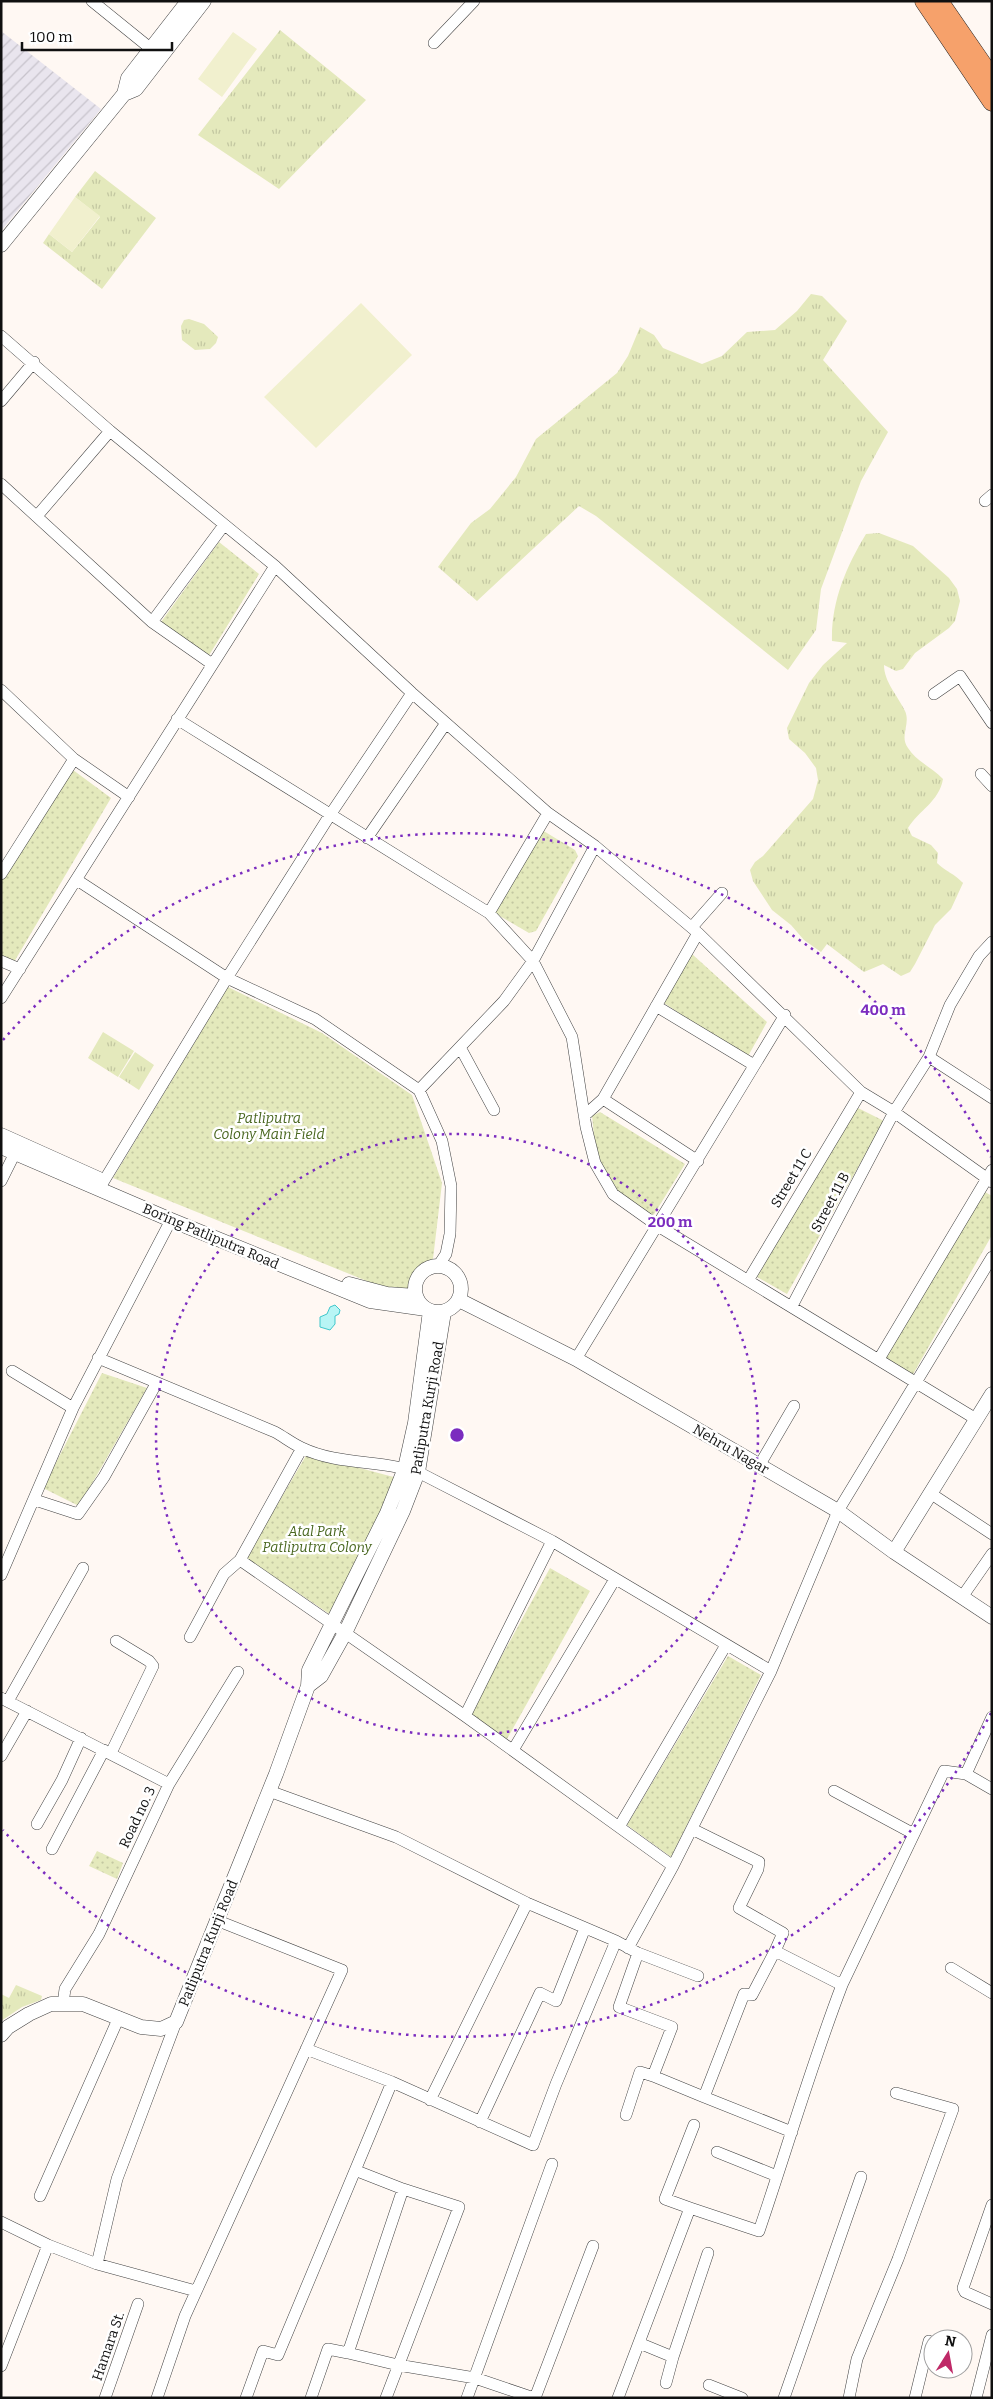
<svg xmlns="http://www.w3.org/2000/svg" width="993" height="2399" font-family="Bitter,serif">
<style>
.industrial{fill:url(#industrial-furrows)}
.grass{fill:url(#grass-tufts)}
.park{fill:url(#park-dots)}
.pitch{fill:#f1f0ce}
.water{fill:#b8f5f5;stroke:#40c7cb}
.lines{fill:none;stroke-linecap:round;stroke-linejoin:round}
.minor-casing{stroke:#434343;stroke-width:12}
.tertiary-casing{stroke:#434343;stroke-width:15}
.primary-casing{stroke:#212121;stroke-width:19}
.minor{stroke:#fff;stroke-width:11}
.tertiary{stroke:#fff;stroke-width:14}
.primary{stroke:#f6a16b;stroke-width:18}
.ring{fill:none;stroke:#7b2cbf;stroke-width:2.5;stroke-dasharray:2.5 5}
.labels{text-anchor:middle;stroke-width:5;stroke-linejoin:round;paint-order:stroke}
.park-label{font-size:14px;font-style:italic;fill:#496720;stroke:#fff}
.street-label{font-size:14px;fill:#101010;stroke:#fff}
.centre{fill:#7b2cbf;stroke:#fff;stroke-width:2.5}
.ring-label{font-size:15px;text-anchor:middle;font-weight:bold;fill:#7b2cbf;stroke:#fff;stroke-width:5;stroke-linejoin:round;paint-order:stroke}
</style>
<defs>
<pattern id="industrial-furrows" width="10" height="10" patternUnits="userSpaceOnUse" patternTransform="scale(1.25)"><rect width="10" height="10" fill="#e9e5ee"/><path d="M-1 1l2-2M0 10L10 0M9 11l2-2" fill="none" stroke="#c7c3cb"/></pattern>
<pattern id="grass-tufts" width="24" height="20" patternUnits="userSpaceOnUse" patternTransform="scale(1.25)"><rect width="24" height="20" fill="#e4e9bc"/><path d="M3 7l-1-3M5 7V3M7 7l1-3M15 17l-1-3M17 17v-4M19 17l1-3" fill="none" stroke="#c3c7a1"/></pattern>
<pattern id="park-dots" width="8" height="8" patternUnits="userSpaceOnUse" patternTransform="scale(1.25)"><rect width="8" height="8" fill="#e4e9bc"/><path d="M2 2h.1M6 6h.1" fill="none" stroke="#c3c7a1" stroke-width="1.8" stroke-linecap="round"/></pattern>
</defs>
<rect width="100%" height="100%" fill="#fff8f3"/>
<path class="industrial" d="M 1,31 L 101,109 L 1,231 Z"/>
<path class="grass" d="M 280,30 L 366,100 L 279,189 L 198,135 Z
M 95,171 L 156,218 L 102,289 L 43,243 L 49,234 L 72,252 L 100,217 L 75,197 Z
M 811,294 L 822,296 L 847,321 L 823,360 L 888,432 L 861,481 L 821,589 L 816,630 L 788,670 L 596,516 L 579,506 L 477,601 L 438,567 L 471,523 L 490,509 L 516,477 L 536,439 L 617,373 L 628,356 L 640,327 L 654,335 L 663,348 L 702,364 L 722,356 L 747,332 L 775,330 L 797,311 Z
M 189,319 L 204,324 L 218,337 L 216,343 L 210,349 L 195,350 L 182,340 L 181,326 L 184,320 Z
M 879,533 L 913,546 L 949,578 L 957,589 L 960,601 L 955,621 L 949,628 L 915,653 L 903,669 L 896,671 L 884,665 C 884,682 898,696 905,711 C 911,724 899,736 908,748 C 916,761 933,768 943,779 C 939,802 919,810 908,828 L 912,836 L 931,845 L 938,853 L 937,863 C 945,871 955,874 963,883 L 951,909 L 935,925 L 915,964 L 910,972 L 901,976 L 883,964 L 864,972 L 827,944 L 821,952 L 804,940 L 791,925 L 772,910 L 753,881 L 750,870 L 755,862 L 763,856 L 813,799 L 818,780 L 816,768 L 805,753 L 789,739 L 787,728 L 809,683 L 823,665 L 847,643 L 832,641 C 831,602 846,567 866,534 Z
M 103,1032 L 134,1051 L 118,1077 L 88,1058 Z
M 135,1052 L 154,1065 L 139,1090 L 119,1077 Z
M 16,1985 L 42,1996 L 41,2000 L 22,2007 L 1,2021 L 1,1994 L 9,1998 Z"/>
<path class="park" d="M 219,542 L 259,574 L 208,657 L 161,622 Z
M 73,770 L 111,798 L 14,962 L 1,957 L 1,882 Z
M 542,830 L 575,850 L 578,856 L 536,931 L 529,933 L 493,912 Z
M 692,954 L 767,1022 L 747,1058 L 664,1003 Z
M 228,987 L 322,1033 L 412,1095 L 442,1183 L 433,1259 L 420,1275 L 417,1289 L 384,1288 L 113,1178 Z
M 856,1107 L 884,1121 L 787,1294 L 757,1277 Z
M 600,1112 L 685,1164 L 653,1216 C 632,1204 607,1186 599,1162 C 594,1148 594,1131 592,1116 Z
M 985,1192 L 992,1196 L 992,1235 L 912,1376 L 883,1358 Z
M 102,1373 L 147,1388 L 79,1506 L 43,1488 Z
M 307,1454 L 401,1479 L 337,1619 L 246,1558 Z
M 550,1568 L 590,1591 L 507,1739 L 470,1714 Z
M 728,1656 L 761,1675 L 671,1857 L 627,1825 Z
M 97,1851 L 123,1863 L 117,1879 L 89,1866 Z"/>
<path class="pitch" d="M 233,32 L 257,49 L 222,97 L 198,79 Z
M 75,197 L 100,216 L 72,252 L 49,234 Z
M 361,303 L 412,355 L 316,448 L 264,397 Z"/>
<path class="water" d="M 335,1305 L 340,1310 L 339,1314 L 335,1316 L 335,1324 L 330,1330 L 320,1327 L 320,1317 L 327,1314 L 330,1307 Z"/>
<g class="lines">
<defs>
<path id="minor" d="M 92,1 L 150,48
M 434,43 L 474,1
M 1,336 L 110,431 L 275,566 L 412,693 L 548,813 L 595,846 L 698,933 L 861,1092 L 894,1112 L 992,1182
M 1,401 L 34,362
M 1,484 L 152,622 L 212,664
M 985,501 L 992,495
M 37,516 L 110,431
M 152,622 L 224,525
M 1,690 L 74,759 L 129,797
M 934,694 L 960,676 L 992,723
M 177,719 L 489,913 L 533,961 L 572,1037 L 586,1127 L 595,1163 L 613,1194 L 658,1226 L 976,1419
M 981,774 L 992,786
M 367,838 L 446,723
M 1,874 L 74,759
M 77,880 L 227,978 L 315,1019 L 419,1090 L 442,1141 L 451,1186 L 450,1234 L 446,1254 L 438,1266
M 489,913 L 548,813
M 692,927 L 722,893
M 1,961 L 20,969
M 1,998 L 275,566
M 656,1006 L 754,1065
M 460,1047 L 494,1110
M 929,1057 L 992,1098
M 419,1090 L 504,1001 L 533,961 L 595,846
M 603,1099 L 698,1161
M 584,1116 L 603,1099 L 698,933
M 1,1181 L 15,1153
M 99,1189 L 227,978 L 330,815 L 412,693
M 749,1279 L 861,1092
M 792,1306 L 894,1112 L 929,1057 L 950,1005 L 979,956 L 992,942
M 98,1358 L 275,1432 C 284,1437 293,1444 302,1448 C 337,1465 381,1460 418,1472 L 552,1541 L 771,1671
M 576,1359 L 785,1015
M 879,1359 L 992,1170
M 12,1371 L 73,1408
M 759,1466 L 794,1406
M 930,1493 L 992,1534
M 35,1500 L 78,1514 L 104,1477 L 156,1384
M 240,1560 L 465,1716 L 673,1866
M 1,1575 L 73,1408 L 171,1220
M 962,1597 L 992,1554
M 190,1637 L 224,1574 L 240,1560 L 302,1448
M 1,1698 L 169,1784 L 99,1934 L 65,1989 L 63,2004
M 8,1701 L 83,1568
M 465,1716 L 552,1541
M 992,1717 L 966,1774 L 992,1789
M 513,1750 L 615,1579
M 111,1753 L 153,1666 L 149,1661 L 116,1641
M 1,1756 L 27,1711
M 169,1784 L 238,1672
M 269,1791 L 396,1837 L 527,1903 L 616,1941 L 638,1953 L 698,1976
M 834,1791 L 914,1834
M 37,1824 L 62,1780 L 81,1738
M 619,1827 L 726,1645
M 692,1829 L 759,1862 L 758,1869 L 739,1908 L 783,1933 L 775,1951
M 52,1849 L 104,1750
M 628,1948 L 673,1866 L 771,1671 L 838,1511 L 992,1257
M 638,1953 L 619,2007 L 672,2027 L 653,2076 L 704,2097
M 951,1968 L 992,1993
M 842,1985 L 944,1771 L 966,1774
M 306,2049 L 392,2082 L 533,2145 L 556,2084 L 616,1941
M 430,2100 L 527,1903
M 626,2115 L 640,2072 L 653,2076
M 480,2122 L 540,1993 L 556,2001 L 585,1928
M 717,2152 L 777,2176
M 40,2196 L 119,2017
M 992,2205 L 963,2288 L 965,2292 L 992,2304
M 690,2208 L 665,2199 L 694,2125
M 1,2222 L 48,2245 L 97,2264 L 196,2291
M 97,2264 L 117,2179 L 176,2022
M 639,2343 L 673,2357 L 666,2383
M 348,2353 L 398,2365 L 475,2378 L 534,2398
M 673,2357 L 708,2253
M 1,2366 L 48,2245
M 709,2385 L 742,2398
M 105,2398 L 138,2304
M 157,2398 L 185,2316 L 342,1970 L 216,1920
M 246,2398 L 263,2351 L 278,2355 L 392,2082
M 311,2398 L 328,2349 L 348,2353 L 403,2189 L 357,2171
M 386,2398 L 459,2207 L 403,2189
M 467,2398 L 552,2164
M 535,2398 L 593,2246
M 618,2398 L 690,2208 L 759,2231 C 787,2149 811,2066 842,1985 L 775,1951 L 752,1995 L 744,1994 L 704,2097 L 792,2132
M 784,2398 L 861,2177
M 849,2398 L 857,2359 L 898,2259 L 953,2109 L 896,2093
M 915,2398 L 929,2341
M 976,2398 L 992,2335"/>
<path id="tertiary" d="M 124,94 L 136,89 L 204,1
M 1,245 L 124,94 L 128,78 L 188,1
M 1,1135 L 99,1179
M 1,1147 L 171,1220 L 370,1301 L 426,1309
M415 1289a23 23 0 1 1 46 0a23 23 0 1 1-46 0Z
M 349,1284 L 387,1294 L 416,1296
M 459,1300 L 576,1359 L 838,1511 L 894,1552 L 992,1617
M 894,1552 L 992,1394
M 308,1686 L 321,1676 L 345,1633 L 403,1511 L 418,1472 L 444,1312
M 1,2035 L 8,2027 L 29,2014 L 51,2004 L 83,2004 L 141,2027 L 161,2029 L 176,2022 L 276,1774 L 308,1686 L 309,1670 L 387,1513 L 405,1468 L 415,1423 L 430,1311"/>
<path id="primary" d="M 924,1 L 992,102
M 939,1 L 992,78"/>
</defs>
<use href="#minor" class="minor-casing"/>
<use href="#tertiary" class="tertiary-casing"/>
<use href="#primary" class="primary-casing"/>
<use href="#minor" class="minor"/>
<use href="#tertiary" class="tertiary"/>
<use href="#primary" class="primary"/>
</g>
<g class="ring">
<circle cx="457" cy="1435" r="301"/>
<path d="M991 1713A602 602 0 0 1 3 1830M3 1040A602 602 0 0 1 991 1157"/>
</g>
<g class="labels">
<g class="park-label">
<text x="269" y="1123">Patliputra<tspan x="269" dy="16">Colony Main Field</tspan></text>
<text x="317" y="1536">Atal Park<tspan x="317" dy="16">Patliputra Colony</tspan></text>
</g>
<g class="street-label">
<text transform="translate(791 1178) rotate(-59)" y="5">Street 11 C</text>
<text transform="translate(830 1202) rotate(-62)" y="5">Street 11 B</text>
<text transform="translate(211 1236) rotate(23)" y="5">Boring Patliputra Road</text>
<text transform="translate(427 1408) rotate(-80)" y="5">Patliputra Kurji Road</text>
<text transform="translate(731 1449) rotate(30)" y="5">Nehru Nagar</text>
<text transform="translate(137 1817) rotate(-65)" y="5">Road no. 3</text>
<text transform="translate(208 1943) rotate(-68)" y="5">Patliputra Kurji Road</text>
<text transform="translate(108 2346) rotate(-71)" y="5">Hamara St.</text>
</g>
</g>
<circle cx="457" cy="1435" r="8" class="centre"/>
<g class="ring-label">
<text x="883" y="1015">400 m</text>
<text x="670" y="1227">200 m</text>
</g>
<rect width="993" height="2399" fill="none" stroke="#101010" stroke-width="5"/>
<g transform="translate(948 2354) rotate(11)"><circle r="24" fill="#ffffff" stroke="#9f9f9f"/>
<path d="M0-4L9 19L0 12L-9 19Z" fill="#bf2967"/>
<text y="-8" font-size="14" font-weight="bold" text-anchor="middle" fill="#101010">N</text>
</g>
<path d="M22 42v8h150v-8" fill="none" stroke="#101010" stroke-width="2.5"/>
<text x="30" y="42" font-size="15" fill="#101010" stroke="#ffffff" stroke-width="4" paint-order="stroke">100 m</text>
</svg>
